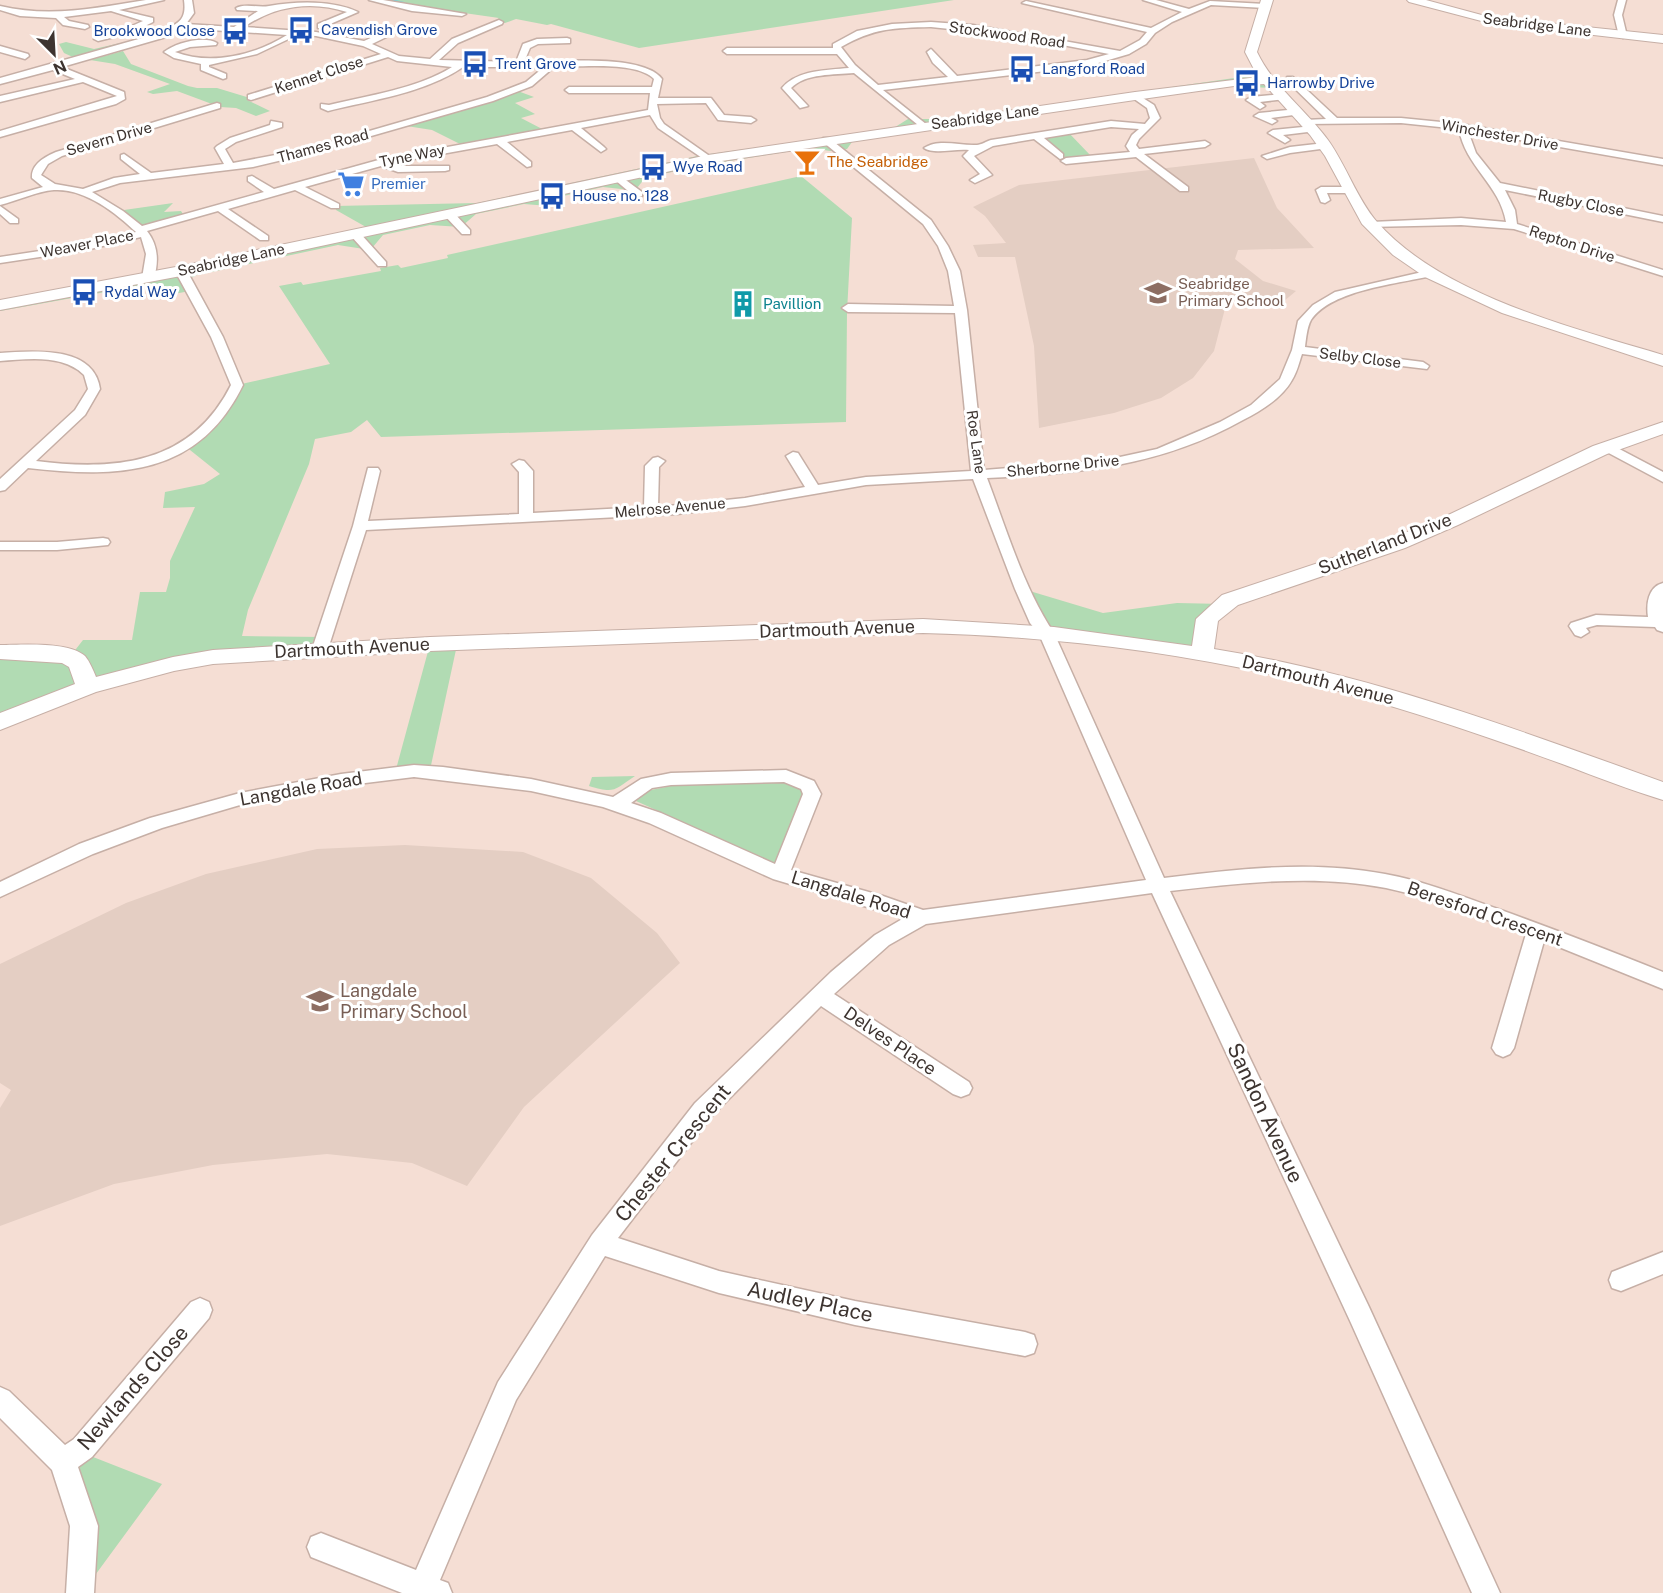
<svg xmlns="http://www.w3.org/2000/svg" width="1663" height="1593" font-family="'Public Sans',sans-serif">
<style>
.education{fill:#e4cec3}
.green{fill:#b1dbb3}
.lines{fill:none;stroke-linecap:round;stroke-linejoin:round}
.stream{stroke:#6bd4e6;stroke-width:2}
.street-casing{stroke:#c6afa6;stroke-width:3}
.secondary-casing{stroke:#c6afa6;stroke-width:2}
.street{fill:#fff;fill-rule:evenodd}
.secondary{fill:#fff;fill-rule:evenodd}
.labels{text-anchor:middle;stroke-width:6;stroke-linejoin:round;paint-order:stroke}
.far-street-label{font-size:15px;fill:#3d3430;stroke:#fff}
.far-transit-label{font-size:15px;fill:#164399;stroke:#fff;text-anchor:start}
.far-food-label{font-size:15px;fill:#c56008;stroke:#fff;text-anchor:start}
.far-shop-label{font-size:15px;fill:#366cbe;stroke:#fff;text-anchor:start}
.far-education-label{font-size:15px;fill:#785e54;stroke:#fff;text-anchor:start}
.far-culture-label{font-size:15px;fill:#0d838f;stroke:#fff;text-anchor:start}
.street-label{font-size:18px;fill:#3d3430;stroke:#fff}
.education-label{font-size:18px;fill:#785e54;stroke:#fff;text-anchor:start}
.near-street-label{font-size:21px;fill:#3d3430;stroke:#fff}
</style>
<rect width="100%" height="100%" fill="#f5ded4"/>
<path class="education" d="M 1254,158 L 1277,208 L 1314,248 L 1238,250 L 1235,259 L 1263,281 L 1296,291 L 1283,302 L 1255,295 L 1228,297 L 1214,351 L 1193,378 L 1161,398 L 1114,413 L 1039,428 L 1034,346 L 1015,257 L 978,257 L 973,245 L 1006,243 L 985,216 L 973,207 L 1019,185 Z
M 405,845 L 523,852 L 591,878 L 657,933 L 680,963 L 524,1107 L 467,1186 L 412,1163 L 327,1154 L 213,1165 L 114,1184 L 0,1226 L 0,1108 L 11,1090 L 0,1083 L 0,964 L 126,903 L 206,874 L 317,849 Z"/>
<path class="green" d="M 373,0 L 954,0 L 639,48 L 551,24 L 547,25 L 516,19 L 505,23 L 495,21 L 499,18 Z
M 66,42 L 94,49 L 125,42 L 133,43 L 75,58 L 64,53 L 59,44 Z
M 123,51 L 131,64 L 188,86 L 197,88 L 217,88 L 250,98 L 247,100 L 270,111 L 256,116 L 236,108 L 220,107 L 177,91 L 153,94 L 147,92 L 170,84 L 115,64 L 90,60 Z
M 1262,74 L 1274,88 L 1229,86 L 852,142 L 847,149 L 830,151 L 812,148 L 723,162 L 712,171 L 690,168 L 645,178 L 637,188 L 630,190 L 603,187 L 559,197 L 549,206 L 524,204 L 476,214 L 461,227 L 430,225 L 383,235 L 372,248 L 364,249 L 338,245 L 197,275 L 185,281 L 190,291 L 157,297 L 150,284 L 0,311 L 0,300 L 150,274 L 366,227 L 336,210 L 335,206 L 477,203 L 702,155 L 892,129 L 908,119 L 951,119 Z
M 515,90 L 534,97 L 515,103 L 535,114 L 521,118 L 546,131 L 464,146 L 432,130 L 400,125 Z
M 1068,132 L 1091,156 L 1066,161 L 1037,137 Z
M 801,176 L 852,218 L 847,312 L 846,422 L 381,437 L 367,420 L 351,432 L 315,439 L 309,464 L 248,610 L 242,636 L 323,637 L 320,649 L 189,660 L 0,722 L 0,652 L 69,658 L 83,640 L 132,640 L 140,592 L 166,592 L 170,578 L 170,561 L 195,507 L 163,508 L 165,492 L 204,484 L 220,474 L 185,446 L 237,385 L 330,364 L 279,286 L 301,282 L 303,285 L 381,271 L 380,268 L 398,265 L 401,268 L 448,258 L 447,255 Z
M 173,203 L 164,212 L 181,211 L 183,214 C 174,221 149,229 139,224 C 133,221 129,215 124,210 Z
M 1023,589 L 1103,613 L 1177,603 L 1224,604 L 1202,655 L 1046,633 Z
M 430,644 L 457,645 L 430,770 L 395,773 Z
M 635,776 C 614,790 615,794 589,786 L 592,777 Z
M 790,782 L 800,786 L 804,796 L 778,865 L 636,801 L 646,791 L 676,785 Z
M 88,1455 L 162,1484 L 82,1593 L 63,1462 Z"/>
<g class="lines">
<path class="stream" d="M 391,0 L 404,3"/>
<defs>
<path id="street" d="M 146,0 L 164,0 L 119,10 L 153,18 L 153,22 L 131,33 L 98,41 L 94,39 L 95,37 L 125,29 L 143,21 L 111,11 L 64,17 L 69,21 L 88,25 L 89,27 L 85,29 L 63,25 L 56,18 L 20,16 L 0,10 L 0,6 C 50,18 96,8 146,0 Z
M 184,0 L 192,0 L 194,13 L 186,24 L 234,27 L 258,11 L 237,10 L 236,8 C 245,3 258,8 269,6 C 297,1 333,0 358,12 L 321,28 L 318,28 L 318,24 L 347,12 C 311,0 274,6 244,27 L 316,32 L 364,41 L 402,24 L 405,24 L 405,28 L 372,44 L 399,56 L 430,59 L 452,39 L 499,20 L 503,22 L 502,24 L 458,43 L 439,60 L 516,62 L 523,44 L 537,39 L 567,38 L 570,39 L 570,43 L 538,44 L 530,48 L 524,62 C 556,62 643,53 662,79 L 658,98 L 711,98 L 724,115 L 751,117 L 756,120 L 751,123 L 718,120 L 706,103 L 657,104 L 660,118 L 664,124 L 711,157 L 713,159 L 708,162 L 658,128 L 650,115 L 581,128 L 604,147 L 606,149 L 601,152 L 572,130 L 507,142 L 531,162 L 531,166 L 527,167 L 497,144 L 392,163 L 399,166 L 449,166 L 449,170 L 445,171 L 398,172 L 381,166 L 305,187 L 339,204 L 339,208 L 331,208 L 295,190 L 228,209 L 268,236 L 268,240 L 260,240 L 218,211 L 147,231 C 158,245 159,261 154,278 L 148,281 L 142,278 L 146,254 L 141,237 L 86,250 L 0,263 L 0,257 L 86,244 L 136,232 C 115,212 84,188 54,190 C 37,191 17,201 0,205 L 0,199 L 43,187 L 32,178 C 31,165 44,157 56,152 L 217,103 L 220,104 L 220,108 L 62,156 L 48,164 L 41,175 L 55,184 L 83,189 L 114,178 L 140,174 L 121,159 L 121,155 L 124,154 L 151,173 L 224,164 L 215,148 L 217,146 L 230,138 L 270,125 L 271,121 L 282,123 L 282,127 L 236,142 L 225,149 L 233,163 L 307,149 L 487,97 L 526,82 L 544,67 L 463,67 C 425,93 372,100 328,111 L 321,108 L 321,104 L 329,105 C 369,95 417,89 452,67 L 397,61 L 388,57 L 251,100 L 248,99 L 248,95 L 381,54 L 363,46 L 316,36 L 297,35 L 257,54 L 209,65 L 209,67 L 226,74 L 226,78 L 223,79 L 201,70 L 201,64 L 174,58 L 164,52 C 175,43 204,35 217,43 L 216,45 L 190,47 L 175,52 C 211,66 255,55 287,35 L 180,28 L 166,37 L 62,67 L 124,92 L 125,99 L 116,104 L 0,137 L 0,131 L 117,96 L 83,82 L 0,102 L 0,96 L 75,79 L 53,70 L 0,84 L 0,78 L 160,33 C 177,23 187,22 184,0 ZM 554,67 C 578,67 637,61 654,79 L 652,87 L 569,87 L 565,90 L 569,93 L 650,93 L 648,110 L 382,159 L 274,189 L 252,176 L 248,177 L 248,181 L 264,192 L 142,226 L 123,211 L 92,192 L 120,183 L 253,167 L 312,153 L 493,101 L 532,86 Z
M 369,0 L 383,0 L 466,14 L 462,16 L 412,11 Z
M 1143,0 L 1156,0 L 1189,9 L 1210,1 L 1265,4 L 1269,6 L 1265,8 L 1211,5 L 1172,22 L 1155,33 L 1146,44 L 1129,54 L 1088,66 L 883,90 L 926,124 L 928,126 L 923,129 L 854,73 C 834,75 806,73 791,88 L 808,106 L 800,108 L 782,88 C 797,70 826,70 849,68 L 837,54 L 727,54 L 723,51 L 727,48 L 833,48 L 833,44 L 857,31 L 892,24 L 931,22 L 973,25 L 1120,51 L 1140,40 L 1147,32 L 1022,3 L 1026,1 L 1151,28 L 1182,12 ZM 931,27 L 1016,36 L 1109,54 L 1087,60 L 957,76 L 931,49 L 927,52 L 933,63 L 948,77 L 878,85 L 855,65 L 841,47 C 874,28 893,28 931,27 Z
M 1618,0 L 1626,0 L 1622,15 L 1627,36 L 1623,38 L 1619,36 L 1614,15 Z
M 0,46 L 28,54 L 29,56 L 25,59 L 0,52 Z
M 1287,77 L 1293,77 L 1337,118 L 1401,118 L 1461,124 L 1663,159 L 1663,165 L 1468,131 L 1476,153 L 1500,183 L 1663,216 L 1663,222 L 1505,190 L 1515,210 L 1517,224 L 1663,270 L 1663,276 L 1514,229 L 1461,225 L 1367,227 L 1367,223 L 1371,222 L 1461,218 L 1506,222 C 1500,185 1465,166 1459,129 L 1401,123 L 1305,124 L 1305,120 L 1326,119 L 1287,81 Z
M 1135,93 L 1154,105 L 1160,118 L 1139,139 L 1136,145 L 1139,149 L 1205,141 L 1210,144 L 1205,147 L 1144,154 L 1188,187 L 1188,191 L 1180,191 L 1136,157 L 1066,164 L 1061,161 L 1066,158 L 1130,152 L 1126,146 L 1132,135 L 1139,129 L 1111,127 L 1044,138 L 1063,154 L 1063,158 L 1060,159 L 1034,139 L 993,146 L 974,156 L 992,175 L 975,183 L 970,180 L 980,174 L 963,156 L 969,150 C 956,148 934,155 924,148 C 939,138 960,146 977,145 C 981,145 987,141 991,140 L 1111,121 L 1145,124 L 1150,118 L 1147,108 L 1130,96 Z
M 1283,94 L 1286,95 L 1286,99 L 1260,102 L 1265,106 L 1260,109 L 1246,100 L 1251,97 Z
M 1298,109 L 1301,110 L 1301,114 L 1271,118 L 1277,121 L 1272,124 L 1254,116 L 1259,113 Z
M 1313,126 L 1318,129 L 1316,131 L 1283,135 L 1290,140 L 1285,143 L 1268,133 L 1273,130 Z
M 823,138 L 829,138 L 931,220 L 948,246 L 960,271 L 967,310 L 984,470 L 1106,460 L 1157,449 L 1220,422 L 1251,405 L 1280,379 L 1292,350 L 1298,321 L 1313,305 L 1335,292 L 1431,270 L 1437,273 L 1435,275 C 1400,284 1332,289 1311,320 C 1307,327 1306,339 1305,347 L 1423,362 L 1429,366 L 1427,369 L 1302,354 C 1299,363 1297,372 1292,380 C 1282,398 1261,411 1243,420 C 1159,467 1080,473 987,478 C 1006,528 1024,589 1054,633 L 1164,878 C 1237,869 1312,860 1385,874 C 1424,881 1461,896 1498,909 C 1554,929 1608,950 1663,972 L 1663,989 L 1544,941 L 1514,1048 L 1510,1054 L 1503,1057 L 1496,1054 L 1492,1048 L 1526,934 C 1480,918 1434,898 1386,888 C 1315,874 1241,883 1170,891 L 1369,1307 L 1500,1593 L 1472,1593 L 1351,1323 L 1152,893 L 926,924 L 889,945 L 834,994 L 969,1082 L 972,1088 L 969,1094 L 961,1097 L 953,1094 L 821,1006 L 711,1117 L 618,1238 L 719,1271 L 855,1301 L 1025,1332 L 1034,1335 L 1037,1344 L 1034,1353 L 1025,1356 L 855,1325 L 719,1293 L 605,1256 L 516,1400 L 440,1580 L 448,1583 L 452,1593 L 402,1593 L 311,1557 L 307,1547 L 311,1537 L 321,1533 L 416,1570 L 498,1382 L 592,1235 L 695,1103 L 831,972 L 875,935 L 904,918 L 773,879 L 649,823 L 603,807 L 531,791 L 414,777 L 341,786 L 240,805 L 162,828 L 93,854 L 0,897 L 0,882 L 79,844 L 150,818 L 240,793 L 341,774 L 414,765 L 443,767 L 531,779 L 613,797 L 641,779 L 671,773 L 786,770 L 814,781 L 821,794 L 791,870 L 883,896 L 923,910 L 1146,880 L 1039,634 L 1030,623 L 1015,589 L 973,479 L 866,485 L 745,506 L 677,514 L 366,530 L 328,649 L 320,654 L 312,649 L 353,526 L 368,468 L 378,468 L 380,471 L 368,521 L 519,514 L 519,472 L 512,464 L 519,460 L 524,461 L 533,471 L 533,513 L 644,507 L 645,466 L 653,458 L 658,457 L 665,461 L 659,467 L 658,507 L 745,498 L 805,487 L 786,456 L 793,452 L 798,453 L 818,485 L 866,477 L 971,471 L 955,313 L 848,312 L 842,308 L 848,304 L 954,306 L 948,271 L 938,246 L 923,224 L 823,142 ZM 784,782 L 801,789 L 803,794 L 775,864 L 661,813 L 631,803 L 652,788 L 671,785 Z
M 1325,143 L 1330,146 L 1328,148 L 1290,153 L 1267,159 L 1262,156 L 1290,147 Z
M 619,175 L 642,192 L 642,196 L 634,196 L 615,180 L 615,176 Z
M 1321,187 L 1350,187 L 1355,190 L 1350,193 L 1327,193 L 1330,200 L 1325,203 L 1321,202 L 1316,190 Z
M 0,206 L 18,219 L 18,223 L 10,223 L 0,214 Z
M 449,211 L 453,212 L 470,230 L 470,234 L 462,234 L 445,216 L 444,214 Z
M 355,231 L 359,232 L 386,262 L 386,266 L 378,266 L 351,236 L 350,234 Z
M 181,268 L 187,271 L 223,337 L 243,385 C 198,477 118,478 28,468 L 5,490 L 0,491 L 0,479 L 75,410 L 88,389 L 84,375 C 63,354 28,359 0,361 L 0,353 C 33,351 94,345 100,389 L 85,415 L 36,461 C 115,471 191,465 231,385 L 211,337 L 175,271 Z
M 1608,443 L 1663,472 L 1663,482 L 1603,450 L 1601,447 L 1603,444 Z
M 103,538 L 108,539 L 110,542 L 108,545 L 57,550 L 0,550 L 0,542 L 57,542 Z
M 1663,583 L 1663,632 L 1657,630 L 1655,627 L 1597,625 L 1586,628 L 1589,632 L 1581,637 L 1575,635 L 1569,626 L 1571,623 L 1596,615 L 1648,617 C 1646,604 1648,587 1663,583 Z
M 1663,1252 L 1663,1274 L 1621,1291 L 1612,1288 L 1609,1280 L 1612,1272 Z
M 200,1298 L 209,1302 L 212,1310 L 209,1318 L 92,1457 L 78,1467 L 98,1526 L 94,1593 L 66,1593 L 70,1526 L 52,1470 L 0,1418 L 0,1387 L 9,1391 L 65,1445 L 74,1439 L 191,1302 Z"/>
<path id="secondary" d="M 1261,0 L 1273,0 L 1257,52 C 1273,86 1306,110 1328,140 C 1346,165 1357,199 1377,222 C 1441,295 1573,328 1663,355 L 1663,366 L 1502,313 L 1425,277 L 1393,255 L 1362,224 L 1325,156 L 1310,135 L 1264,84 L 1234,86 L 1135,100 L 708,163 L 181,276 L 0,310 L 0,300 L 181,266 L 708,155 L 1135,92 L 1258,77 L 1245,52 Z
M 1407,0 L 1426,0 L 1489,17 L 1663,35 L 1663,43 L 1489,23 L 1409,2 Z
M 1663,422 L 1663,434 L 1607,454 L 1458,525 L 1405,548 L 1238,605 L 1218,621 L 1214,649 C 1369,674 1516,729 1663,782 L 1663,800 C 1630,790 1597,777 1565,765 C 1505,743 1445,722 1384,704 C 1236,659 1078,637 923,633 L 430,651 L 213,664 L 174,671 L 96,692 L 0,730 L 0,713 L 75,684 L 69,667 L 62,663 L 0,659 L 0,645 C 21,645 68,641 85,656 C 90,662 93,670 96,677 L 173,657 L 213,650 L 430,637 L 923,619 L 1054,627 L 1192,646 L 1196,619 L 1222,595 L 1390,539 L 1444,517 L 1593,446 Z"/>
</defs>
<use href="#street" class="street-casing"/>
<use href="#secondary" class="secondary-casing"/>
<use href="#street" class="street"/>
<use href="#secondary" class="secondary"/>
</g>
<defs>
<symbol id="bus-bare" viewBox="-9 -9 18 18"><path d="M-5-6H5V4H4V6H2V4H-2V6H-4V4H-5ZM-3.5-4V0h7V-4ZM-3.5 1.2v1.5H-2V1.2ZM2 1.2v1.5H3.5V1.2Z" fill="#1a4fb4" stroke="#fff" stroke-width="2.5" paint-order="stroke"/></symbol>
<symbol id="bar-bare" viewBox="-9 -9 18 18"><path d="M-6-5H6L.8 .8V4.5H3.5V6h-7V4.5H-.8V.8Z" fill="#e8710a" stroke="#fff" stroke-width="2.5" paint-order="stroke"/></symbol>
<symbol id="supermarket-bare" viewBox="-9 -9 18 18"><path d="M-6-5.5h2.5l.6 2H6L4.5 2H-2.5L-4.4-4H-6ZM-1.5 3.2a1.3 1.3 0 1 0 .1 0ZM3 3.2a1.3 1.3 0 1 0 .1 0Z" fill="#3f7fe0" stroke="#fff" stroke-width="2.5" paint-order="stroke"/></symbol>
<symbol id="school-bare" viewBox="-9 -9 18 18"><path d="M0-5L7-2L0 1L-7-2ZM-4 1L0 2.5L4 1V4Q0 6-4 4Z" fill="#8d6e63" stroke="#fff" stroke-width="2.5" paint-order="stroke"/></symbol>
<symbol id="building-bare" viewBox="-9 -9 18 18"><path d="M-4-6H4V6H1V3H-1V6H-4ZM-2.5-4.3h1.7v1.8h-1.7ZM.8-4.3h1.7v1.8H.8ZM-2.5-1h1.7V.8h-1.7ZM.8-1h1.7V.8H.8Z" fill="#0f9aa8" stroke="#fff" stroke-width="2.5" paint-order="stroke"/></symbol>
</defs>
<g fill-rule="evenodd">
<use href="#bus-bare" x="282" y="11" width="38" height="38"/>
<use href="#bus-bare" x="216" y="12" width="38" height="38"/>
<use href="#bus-bare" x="456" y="45" width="38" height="38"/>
<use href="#bus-bare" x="1003" y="50" width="38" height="38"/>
<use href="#bus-bare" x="1228" y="64" width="38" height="38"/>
<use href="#bar-bare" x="788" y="143" width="38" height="38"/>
<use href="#bus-bare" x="634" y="148" width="38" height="38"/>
<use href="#supermarket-bare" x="332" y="165" width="38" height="38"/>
<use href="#bus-bare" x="533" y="177" width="38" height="38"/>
<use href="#bus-bare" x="65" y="273" width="38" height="38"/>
<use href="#school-bare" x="1139" y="274" width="38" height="38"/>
<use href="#building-bare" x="724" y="285" width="38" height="38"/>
<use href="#school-bare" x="301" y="982" width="38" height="38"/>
</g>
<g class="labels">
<g class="far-street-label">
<text transform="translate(1537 25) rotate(7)" y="5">Seabridge Lane</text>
<text transform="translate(1007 35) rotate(8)" y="5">Stockwood Road</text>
<text transform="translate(319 75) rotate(-18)" y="5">Kennet Close</text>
<text transform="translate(985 117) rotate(-8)" y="5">Seabridge Lane</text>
<text transform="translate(1500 135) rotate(10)" y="5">Winchester Drive</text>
<text transform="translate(109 139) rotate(-16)" y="5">Severn Drive</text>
<text transform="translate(323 146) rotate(-15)" y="5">Thames Road</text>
<text transform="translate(412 156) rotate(-11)" y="5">Tyne Way</text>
<text transform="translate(1581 203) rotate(11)" y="5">Rugby Close</text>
<text transform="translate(87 244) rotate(-11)" y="5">Weaver Place</text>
<text transform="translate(1572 244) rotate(18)" y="5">Repton Drive</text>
<text transform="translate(231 260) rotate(-12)" y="5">Seabridge Lane</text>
<text transform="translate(1360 358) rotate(7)" y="5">Selby Close</text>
<text transform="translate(976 442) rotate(82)" y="5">Roe Lane</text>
<text transform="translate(1063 466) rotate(-6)" y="5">Sherborne Drive</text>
<text transform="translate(670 508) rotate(-5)" y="5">Melrose Avenue</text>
</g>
<g class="far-transit-label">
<text x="321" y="35">Cavendish Grove</text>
<text x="215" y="36" text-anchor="end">Brookwood Close</text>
<text x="495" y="69">Trent Grove</text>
<text x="1042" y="74">Langford Road</text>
<text x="1267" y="88">Harrowby Drive</text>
<text x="673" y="172">Wye Road</text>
<text x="572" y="201">House no. 128</text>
<text x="104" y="297">Rydal Way</text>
</g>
<g class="far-food-label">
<text x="827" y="167">The Seabridge</text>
</g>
<g class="far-shop-label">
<text x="371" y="189">Premier</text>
</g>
<g class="far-education-label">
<text x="1178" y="289">Seabridge<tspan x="1178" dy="17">Primary School</tspan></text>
</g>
<g class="far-culture-label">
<text x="763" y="309">Pavillion</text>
</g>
<g class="street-label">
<text transform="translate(1385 544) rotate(-21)" y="6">Sutherland Drive</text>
<text transform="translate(837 629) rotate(-2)" y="6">Dartmouth Avenue</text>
<text transform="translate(352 648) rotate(-3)" y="6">Dartmouth Avenue</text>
<text transform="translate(1318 680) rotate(14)" y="6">Dartmouth Avenue</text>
<text transform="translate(301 789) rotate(-10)" y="6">Langdale Road</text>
<text transform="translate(851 895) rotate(17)" y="6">Langdale Road</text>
<text transform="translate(1485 914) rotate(19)" y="6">Beresford Crescent</text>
<text transform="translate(890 1041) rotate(34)" y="6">Delves Place</text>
</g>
<g class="education-label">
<text x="340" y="997">Langdale<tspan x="340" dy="21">Primary School</tspan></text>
</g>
<g class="near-street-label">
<text transform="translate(1265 1113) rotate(65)" y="7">Sandon Avenue</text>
<text transform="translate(673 1153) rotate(-51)" y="7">Chester Crescent</text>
<text transform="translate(810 1302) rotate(12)" y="7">Audley Place</text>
<text transform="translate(133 1388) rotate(-49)" y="7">Newlands Close</text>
</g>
</g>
<g transform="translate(54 54) rotate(156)" stroke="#ffffff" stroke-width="4.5" paint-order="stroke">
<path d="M0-4.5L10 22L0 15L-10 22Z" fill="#3d3430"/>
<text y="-9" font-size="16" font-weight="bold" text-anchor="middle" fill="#3d3430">N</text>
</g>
</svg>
